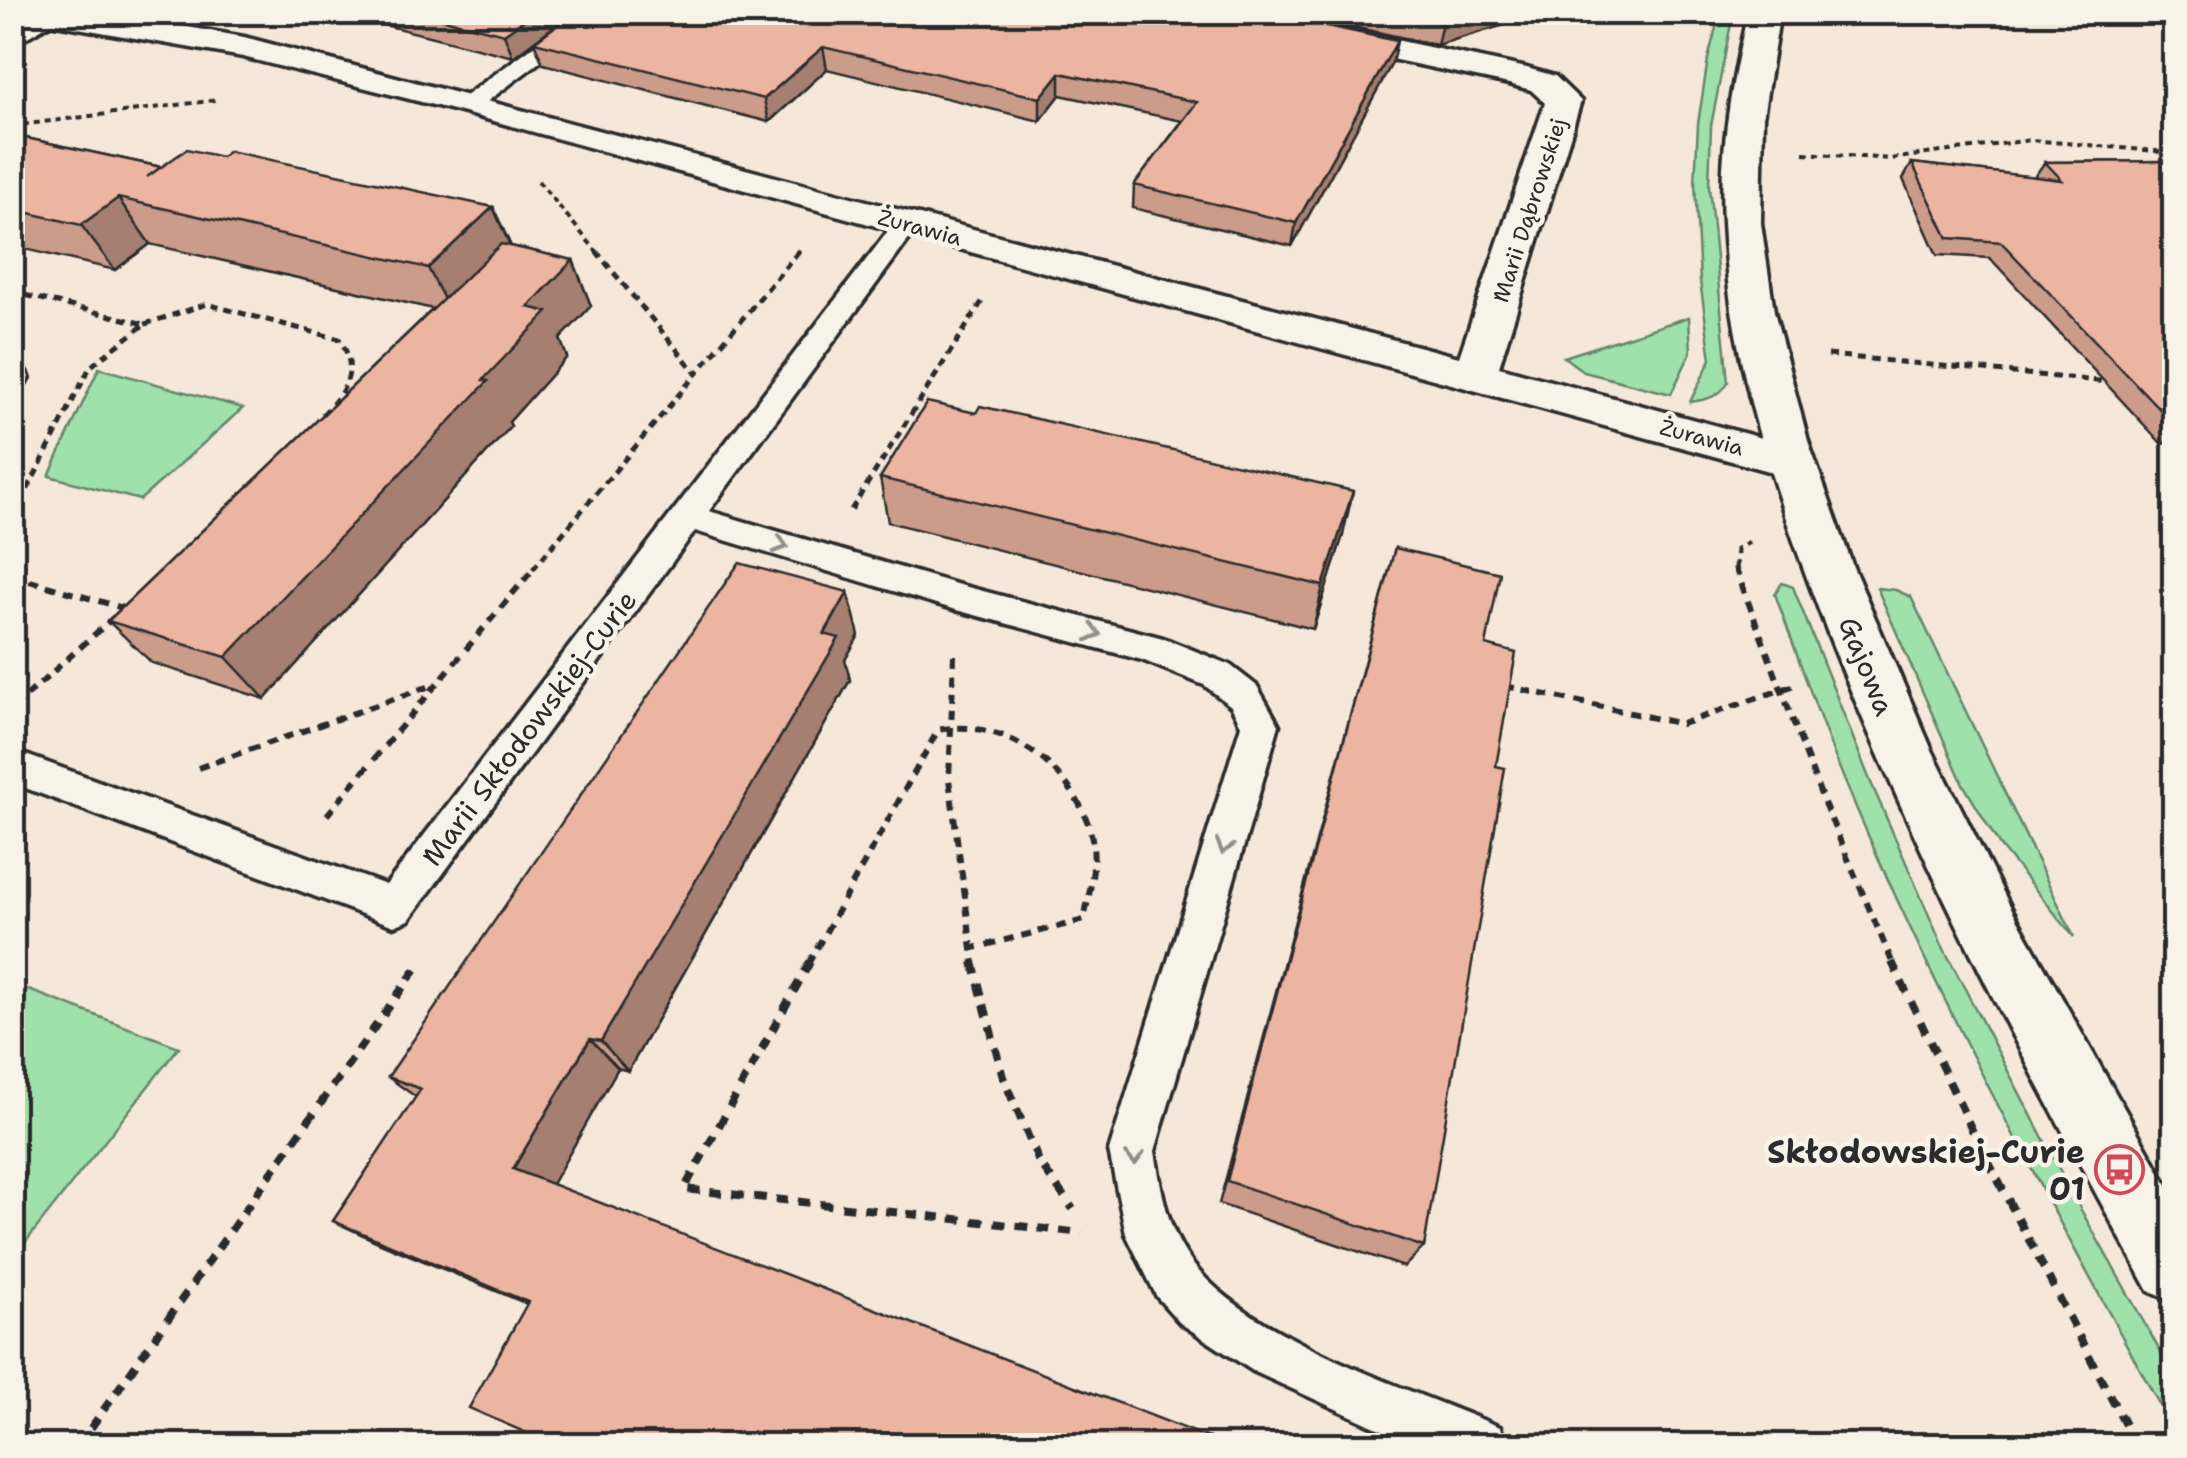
<svg xmlns="http://www.w3.org/2000/svg" width="2187" height="1458" font-family="'Shantell Sans',sans-serif">
<style>
.green{fill:#9fe1ab;stroke:#65866b;stroke-width:2.5}
.lines{fill:none;stroke-linecap:round;stroke-linejoin:round}
.lane-casing{stroke:#2b2b2b;stroke-width:7}
.street-casing{stroke:#2b2b2b;stroke-width:7}
.secondary-casing{stroke:#2b2b2b;stroke-width:7}
.path-far3{stroke:#2b2b2b;stroke-width:4;stroke-dasharray:6 5;stroke-linecap:butt}
.path-far2{stroke:#2b2b2b;stroke-width:5;stroke-dasharray:8 6;stroke-linecap:butt}
.path-far1{stroke:#2b2b2b;stroke-width:6;stroke-dasharray:10 8;stroke-linecap:butt}
.path{stroke:#2b2b2b;stroke-width:8;stroke-dasharray:12 10;stroke-linecap:butt}
.lane{fill:#f7f3e8;fill-rule:evenodd}
.street{fill:#f7f3e8;fill-rule:evenodd}
.secondary{fill:#f7f3e8;fill-rule:evenodd}
.wall{fill:#cb9c8a;stroke:#2b2b2b;stroke-width:2.5}
.shaded-wall{fill:#a57f71;stroke:#2b2b2b;stroke-width:2.5}
.building{fill:#ecb5a1;stroke:#2b2b2b;stroke-width:2.5}
.oneway{stroke:#918f8a}
.labels{text-anchor:middle;stroke-width:9;stroke-linejoin:round;paint-order:stroke}
.far-street-label{font-size:22px;fill:#2b2b2b;stroke:#f7f3e8}
.street-label{font-size:28px;fill:#2b2b2b;stroke:#f7f3e8}
.near-poi-label{font-size:32px;font-weight:bold;fill:#2b2b2b;stroke:#f7f3e8;text-anchor:end}
</style>
<rect width="100%" height="100%" fill="#f5e7da"/>
<filter id="ink" filterUnits="userSpaceOnUse"><feTurbulence type="fractalNoise" baseFrequency=".01" numOctaves="2"/><feDisplacementMap in="SourceGraphic" scale="20" xChannelSelector="R" yChannelSelector="G"/><feConvolveMatrix kernelMatrix="1 2 1 2 8 2 1 2 1" color-interpolation-filters="sRGB"/></filter>
<g filter="url(#ink)">
<path class="green" d="M 1720,12 L 1733,13 L 1711,126 L 1709,186 L 1728,382 C 1720,397 1706,400 1690,402 L 1711,359 L 1700,281 L 1695,183 L 1698,124 L 1708,59 Z
M 1689,317 L 1691,352 L 1671,394 L 1584,372 L 1564,357 Z
M 99,368 L 243,408 L 140,500 L 49,476 Z
M 1782,583 L 1793,587 L 1869,778 L 1941,943 L 2076,1201 L 2174,1376 L 2174,1431 C 2057,1219 1938,1004 1844,779 C 1819,719 1798,656 1775,594 Z
M 1877,588 L 1896,590 L 1911,597 L 2074,937 L 2000,846 L 1963,784 Z
M 13,984 L 179,1047 L 13,1258 Z"/>
<g class="lines">
<defs>
<path id="lane" d="M 43,12 L 67,14 L 12,46 L 12,29 Z
M 580,12 L 606,12 L 477,109 L 461,109 L 457,104 L 461,99 Z
M 908,215 L 921,223 L 709,511 L 956,584 L 1163,638 L 1230,665 L 1257,686 L 1279,725 L 1155,1151 C 1161,1189 1167,1229 1190,1260 C 1245,1337 1413,1390 1500,1427 L 1507,1446 L 1417,1446 L 1253,1371 L 1180,1323 L 1157,1297 L 1126,1234 L 1109,1151 L 1241,725 L 1231,706 L 1204,685 L 1142,660 L 956,610 L 695,531 L 409,920 L 394,926 L 12,783 L 12,750 L 386,885 L 899,217 Z
M 12,367 L 25,370 L 29,377 L 25,384 L 12,387 Z"/>
<path id="street" d="M 28,12 L 103,12 L 244,37 L 1459,357 L 1545,103 L 1531,90 L 1509,84 L 1216,22 L 1205,19 L 1200,12 L 1265,12 L 1527,68 L 1555,76 L 1581,101 L 1499,367 L 1806,450 L 1813,461 L 1806,472 L 1790,477 L 457,111 L 243,57 L 44,22 L 33,19 Z"/>
<path id="secondary" d="M 1748,12 L 1780,12 L 1763,117 L 1761,223 L 1774,311 L 1808,441 L 1853,567 L 1931,748 L 2009,904 L 2174,1197 L 2174,1302 L 2149,1291 C 2028,1070 1909,846 1819,610 C 1772,486 1729,356 1723,222 C 1719,151 1732,81 1748,12 Z"/>
</defs>
<use href="#lane" class="lane-casing"/>
<use href="#street" class="street-casing"/>
<use href="#secondary" class="secondary-casing"/>
<path class="path-far3" d="M 12,126 L 217,100
M 1804,153 L 1890,159 L 2031,140 L 2156,151 L 2174,157
M 538,181 L 598,253
M 797,253 L 800,250"/>
<path class="path-far2" d="M 596,251 L 696,373
M 12,292 L 145,324 L 90,367 L 12,520
M 145,324 L 207,304 L 339,339 C 362,371 343,395 318,419
M 1828,355 L 2109,382
M 851,510 L 983,300
M 533,569 L 799,251
M 1736,569 L 1737,549 L 1749,542"/>
<path class="path-far1" d="M 1735,567 L 1824,803 L 1893,964
M 12,576 L 123,608
M 954,655 L 949,779 L 974,964
M 1505,686 L 1682,724 L 1798,684
M 13,708 L 115,616
M 198,768 L 436,684
M 327,815 L 535,567
M 808,964 L 938,730 C 1004,716 1075,769 1091,834 C 1098,862 1089,893 1084,920 L 970,949"/>
<path class="path" d="M 810,962 L 684,1189 L 1082,1233
M 973,962 L 1003,1077 L 1039,1162 L 1073,1209
M 1892,962 L 1974,1134 L 2136,1446
M 78,1446 L 418,966"/>
<use href="#lane" class="lane"/>
<use href="#street" class="street"/>
<use href="#secondary" class="secondary"/>
</g>
<path class="wall" d="M 357,12 L 573,12 L 513,57 L 360,19 Z
M 575,12 L 1392,63 L 1292,246 L 1133,208 L 1134,185 L 1182,121 L 1060,95 L 1040,121 L 827,69 L 769,122 L 543,64 L 534,42 Z
M 1285,12 L 1548,12 L 1437,45 Z
M 12,135 L 161,167 L 221,157 L 493,207 L 511,246 L 573,260 L 591,306 L 560,339 L 567,357 L 509,422 L 511,426 L 265,699 L 152,663 L 108,621 L 433,309 L 150,244 L 115,270 L 12,246 Z
M 2174,161 L 2174,443 L 2161,443 L 1990,258 L 1937,255 L 1903,179 L 1912,163 L 2034,177 L 2045,162 Z
M 880,478 L 1343,535 L 1313,629 L 888,522 Z
M 1395,548 L 1486,645 L 1496,766 L 1424,1247 L 1404,1267 L 1219,1204 Z
M 859,635 L 845,660 L 850,680 L 628,1071 L 618,1068 L 552,1184 L 527,1304 L 378,1242 L 333,1221 L 416,1097 L 388,1077 Z"/>
<path class="shaded-wall" d="M 535,12 L 573,12 L 513,57 L 504,34 Z
M 1478,12 L 1548,12 L 1437,45 L 1442,23 Z
M 1397,41 L 1392,63 L 1292,246 L 1296,223 Z
M 823,47 L 827,69 L 769,122 L 764,99 Z
M 1060,73 L 1060,95 L 1040,121 L 1040,98 Z
M 118,198 L 150,244 L 115,270 L 81,225 Z
M 493,207 L 513,253 L 451,313 L 428,268 Z
M 573,260 L 591,306 L 560,339 L 567,357 L 509,422 L 511,426 L 265,699 L 226,657 L 483,380 L 528,307 Z
M 1353,491 L 1343,535 L 1313,629 L 1323,586 Z
M 848,592 L 859,635 L 845,660 L 850,680 L 628,1071 L 601,1041 Z
M 590,1039 L 618,1068 L 547,1193 L 513,1169 Z"/>
<path class="building" d="M 415,12 L 535,12 L 504,34 Z
M 575,12 L 1262,12 L 1397,41 L 1296,223 L 1134,185 L 1197,102 L 1060,73 L 1040,98 L 823,47 L 764,99 L 534,42 Z
M 1393,12 L 1478,12 L 1442,23 Z
M 12,135 L 161,167 L 147,177 L 187,149 L 221,157 L 229,151 L 493,207 L 428,268 L 118,198 L 81,225 L 12,209 Z
M 2174,161 L 2174,424 L 2001,242 L 1948,238 L 1912,163 L 2062,180 L 2045,162 Z
M 501,244 L 573,260 L 528,307 L 548,312 L 483,380 L 488,381 L 226,657 L 108,621 Z
M 927,402 L 976,413 L 980,406 L 1353,491 L 1323,586 L 880,478 Z
M 1395,548 L 1500,573 L 1486,645 L 1516,653 L 1496,766 L 1505,768 L 1424,1247 L 1227,1181 Z
M 739,563 L 848,592 L 824,634 L 839,638 L 601,1041 L 590,1039 L 513,1169 L 1230,1446 L 556,1446 L 469,1408 L 528,1302 L 333,1221 L 421,1089 L 388,1077 Z"/>
<defs><path id="oneway-chevron" d="M-2-3.5L2.5 0L-2 3.5" fill="none" stroke-width="1.6" stroke-linecap="round" stroke-linejoin="round" transform="scale(2.5)"/></defs>
<g class="oneway">
<use href="#oneway-chevron" transform="translate(781 545) rotate(17)"/>
<use href="#oneway-chevron" transform="translate(1094 633) rotate(15)"/>
<use href="#oneway-chevron" transform="translate(1224 847) rotate(107)"/>
<use href="#oneway-chevron" transform="translate(1135 1158) rotate(89)"/>
</g>
</g>
<defs>
<symbol id="bus-ring" viewBox="-11 -11 22 22"><circle r="9.5" fill="#f7f3e8" stroke="#d1495b" stroke-width="1.5"/><path d="M-5-6H5V4H4V6H2V4H-2V6H-4V4H-5ZM-3.5-4V0h7V-4ZM-3.5 1.2v1.5H-2V1.2ZM2 1.2v1.5H3.5V1.2Z" fill="#d1495b"/></symbol>
</defs>
<g fill-rule="evenodd">
<use href="#bus-ring" x="2092" y="1142" width="55" height="55"/>
</g>
<g class="labels">
<g class="far-street-label">
<text transform="translate(1529 210) rotate(-72)" y="8">Marii Dąbrowskiej</text>
<text transform="translate(920 227) rotate(15)" y="8">Żurawia</text>
<text transform="translate(1702 437) rotate(15)" y="8">Żurawia</text>
</g>
<g class="street-label">
<text transform="translate(1867 666) rotate(68)" y="10">Gajowa</text>
<text transform="translate(529 728) rotate(-53)" y="10">Marii Skłodowskiej-Curie</text>
</g>
<g class="near-poi-label">
<text x="2085" y="1163">Skłodowskiej-Curie<tspan x="2085" dy="37">01</tspan></text>
</g>
</g>
<rect width="2187" height="1458" fill="none" stroke="#f7f3e8" stroke-width="50"/>
<rect x="25" y="25" width="2137" height="1408" fill="none" stroke="#2b2b2b" stroke-width="4" filter="url(#ink)"/>
</svg>
